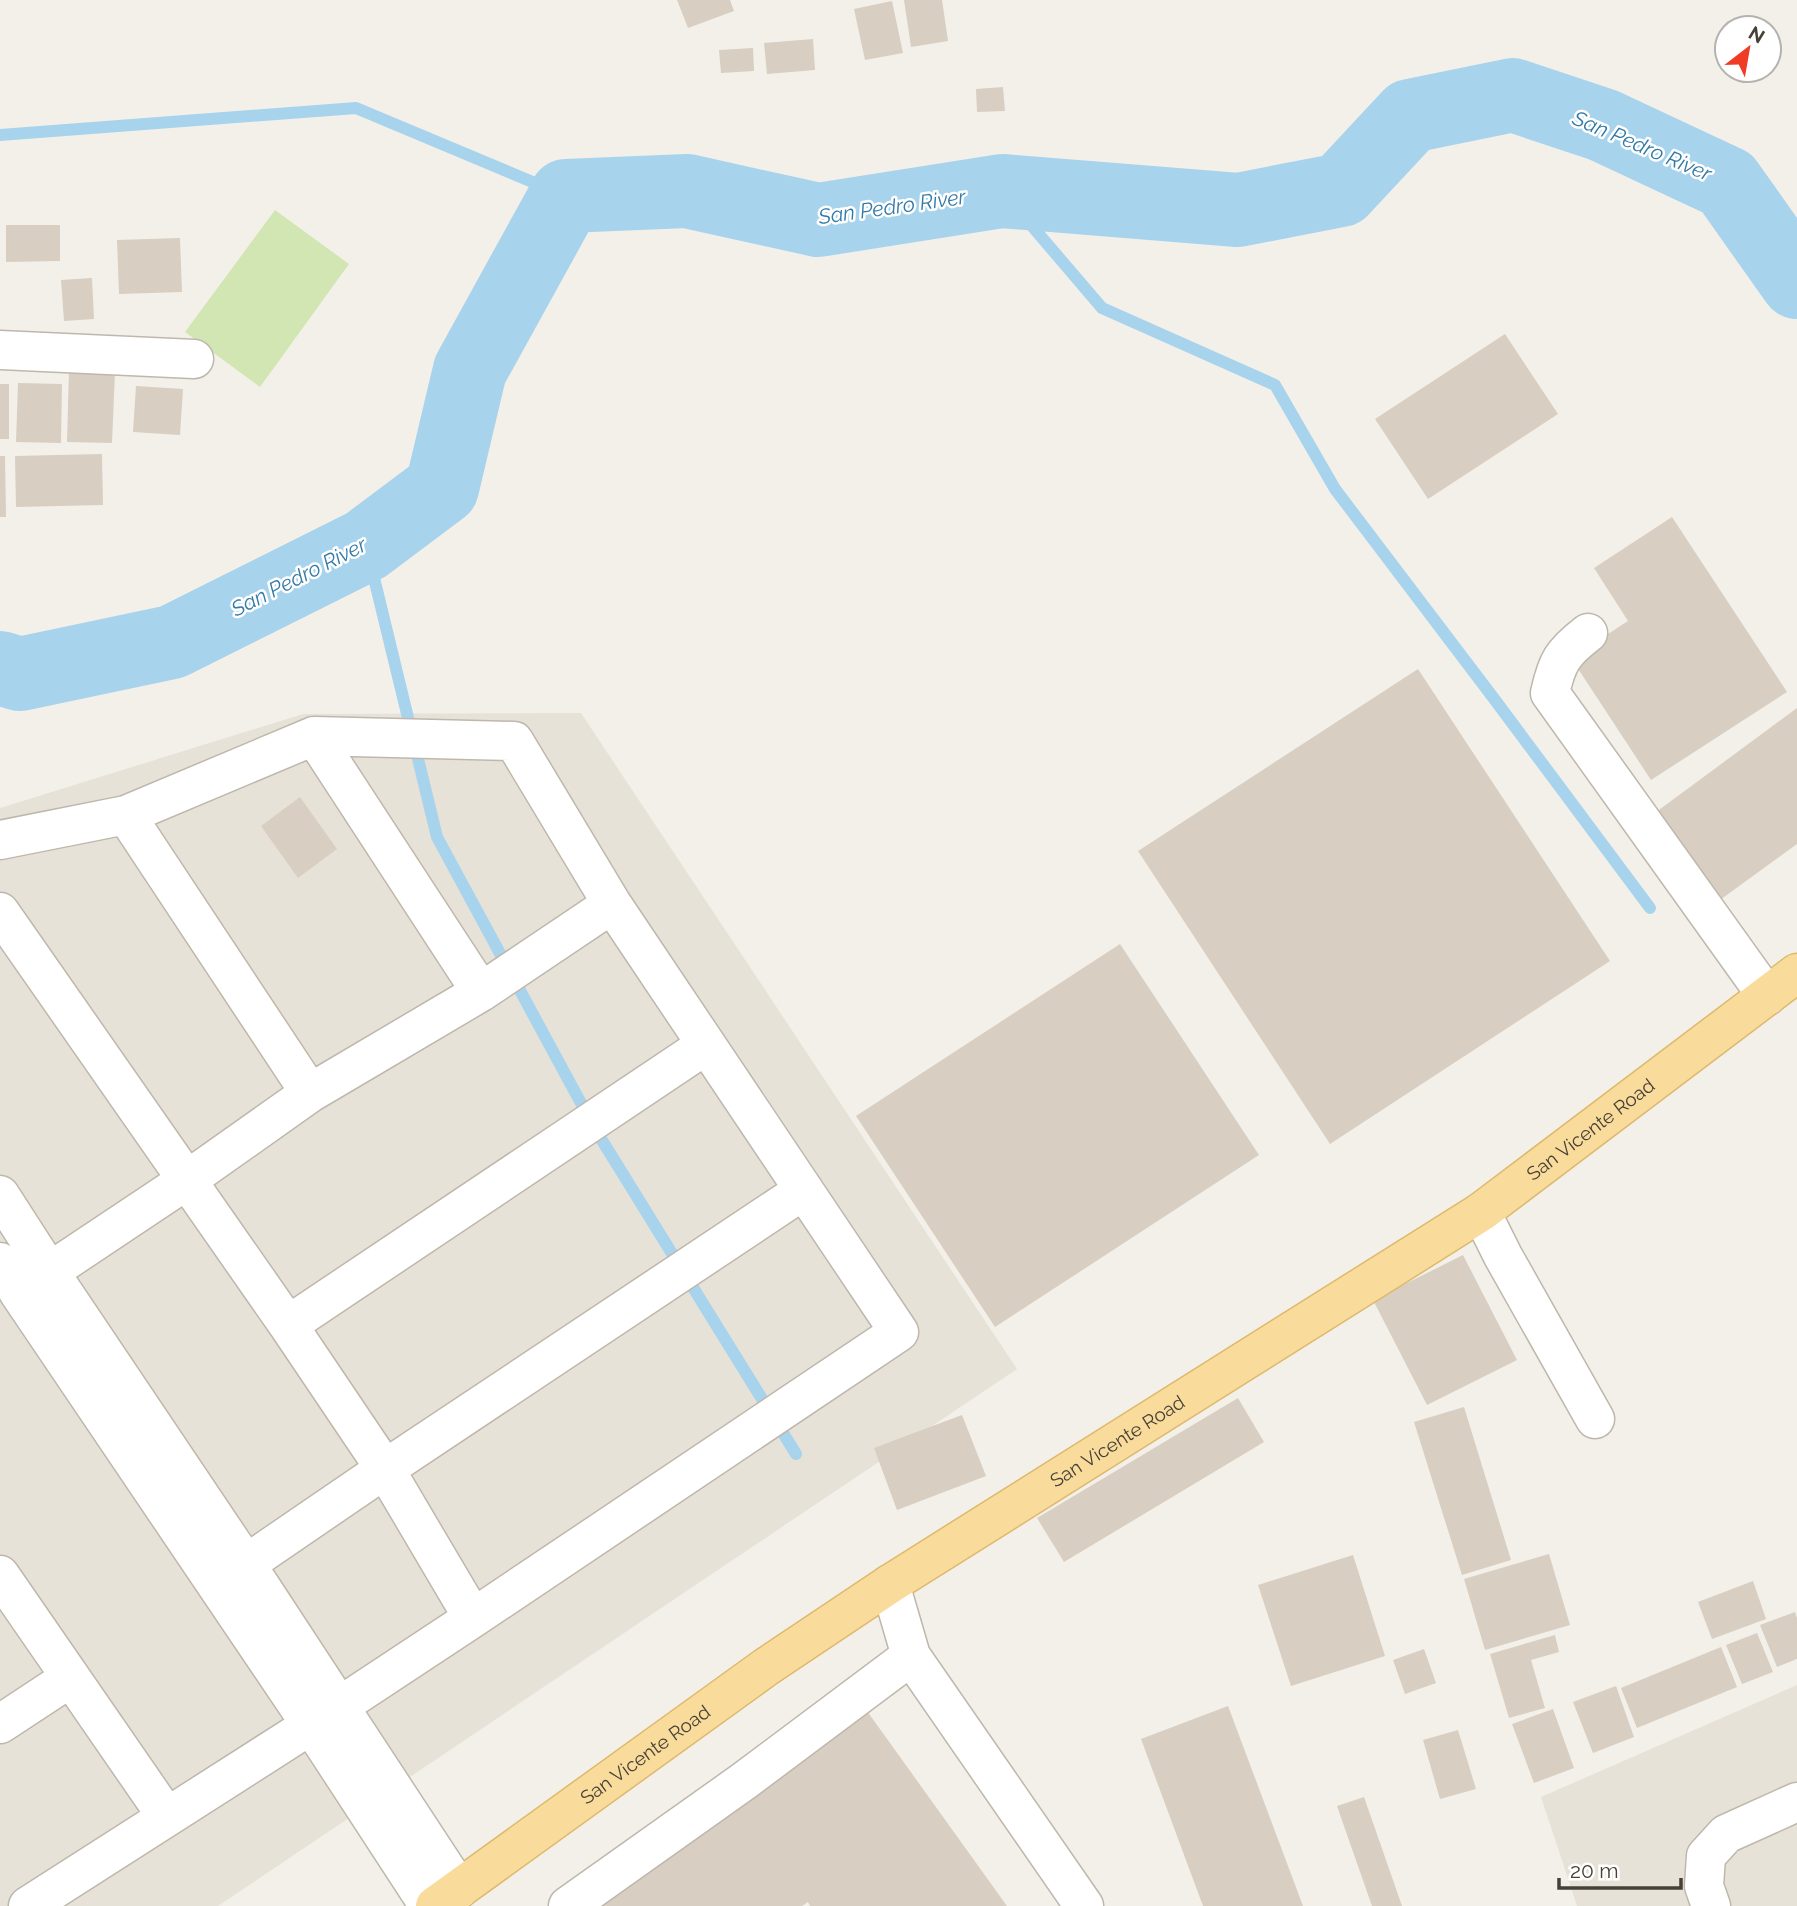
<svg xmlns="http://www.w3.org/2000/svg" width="1797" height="1906" font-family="Raleway,sans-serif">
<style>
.residential{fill:#e7e2d7}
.green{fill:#d1e6b3}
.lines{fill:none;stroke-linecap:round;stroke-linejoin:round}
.stream{stroke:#a8d3ed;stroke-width:12}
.river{stroke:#a8d3ed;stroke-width:74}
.building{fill:#d8cec2}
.minor-casing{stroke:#bfb7ac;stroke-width:41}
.major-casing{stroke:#deb86c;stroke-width:41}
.minor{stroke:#fff;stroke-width:38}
.major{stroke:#f9dc9c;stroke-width:38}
.labels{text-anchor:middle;stroke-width:5;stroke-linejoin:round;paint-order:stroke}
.street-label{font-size:19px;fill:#474037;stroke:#fff}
.water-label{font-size:21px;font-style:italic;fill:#337aa6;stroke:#fff}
</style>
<rect width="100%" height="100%" fill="#f3f0e9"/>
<path class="residential" d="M 581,713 L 1017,1369 L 218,1906 L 0,1906 L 0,808 L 303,714 Z
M 1797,1685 L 1797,1906 L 1577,1906 L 1541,1797 Z"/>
<path class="green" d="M 275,210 L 349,264 L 260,387 L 185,332 Z"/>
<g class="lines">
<path class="stream" d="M 0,135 L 356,108 L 566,196
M 1002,191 L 1102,308 L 1275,385 L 1335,489 L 1495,700 L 1650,908
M 366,545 L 437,837 L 595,1129 L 796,1454"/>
<path class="river" d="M 0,668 L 20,674 L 172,642 L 366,545 L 442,488 L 470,370 L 566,196 L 687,191 L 818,220 L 1002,191 L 1238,210 L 1341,190 L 1410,116 L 1513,95 L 1603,125 L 1727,183 L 1797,282"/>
</g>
<path class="building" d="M 677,0 L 730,0 L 734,11 L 688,28 Z
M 904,0 L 942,0 L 948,41 L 911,47 Z
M 892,1 L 903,53 L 865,60 L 854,9 Z
M 813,39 L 815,70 L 767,74 L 764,43 Z
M 753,48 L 754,71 L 721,73 L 719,50 Z
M 1003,87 L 1005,111 L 977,112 L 976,89 Z
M 6,225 L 60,225 L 60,261 L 6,262 Z
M 180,238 L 182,292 L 119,294 L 117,240 Z
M 92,278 L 94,319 L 64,321 L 61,280 Z
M 1505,334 L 1558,414 L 1428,499 L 1375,419 Z
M 69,370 L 115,372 L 112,443 L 67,442 Z
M 18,383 L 62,384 L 61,443 L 16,442 Z
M 0,384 L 9,384 L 9,439 L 0,439 Z
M 136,386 L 183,389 L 180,435 L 133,432 Z
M 102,454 L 103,505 L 16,507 L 15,456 Z
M 0,456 L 5,456 L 6,517 L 0,517 Z
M 1672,517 L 1787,692 L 1651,780 L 1571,658 L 1628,621 L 1594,568 Z
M 1418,669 L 1610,961 L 1330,1144 L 1138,851 Z
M 1797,708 L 1797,844 L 1709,908 L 1644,821 Z
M 300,797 L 337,849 L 298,878 L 261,826 Z
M 1120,944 L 1259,1155 L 995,1327 L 856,1116 Z
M 1463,1255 L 1517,1360 L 1427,1405 L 1373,1300 Z
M 1238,1398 L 1264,1442 L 1064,1562 L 1037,1518 Z
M 1464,1407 L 1511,1560 L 1462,1575 L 1414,1422 Z
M 962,1415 L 986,1476 L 897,1510 L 874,1448 Z
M 1549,1554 L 1570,1625 L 1485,1650 L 1464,1579 Z
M 1353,1555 L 1385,1656 L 1291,1686 L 1258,1585 Z
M 1753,1581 L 1766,1619 L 1712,1639 L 1698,1602 Z
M 1795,1612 L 1797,1618 L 1797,1659 L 1777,1667 L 1760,1625 Z
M 1757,1633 L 1773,1672 L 1742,1684 L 1726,1645 Z
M 1555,1635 L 1559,1652 L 1531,1660 L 1545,1708 L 1509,1718 L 1490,1654 Z
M 1721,1647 L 1737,1687 L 1637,1728 L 1621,1688 Z
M 1424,1649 L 1436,1683 L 1405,1694 L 1393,1660 Z
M 1616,1686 L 1634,1737 L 1593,1753 L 1573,1702 Z
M 1228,1706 L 1303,1906 L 1203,1906 L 1141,1739 Z
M 1553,1709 L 1574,1768 L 1534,1783 L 1512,1724 Z
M 867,1711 L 1007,1906 L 810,1906 L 808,1902 L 802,1906 L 595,1906 Z
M 1458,1730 L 1476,1789 L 1440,1799 L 1423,1740 Z
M 1364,1797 L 1402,1906 L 1372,1906 L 1337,1806 Z"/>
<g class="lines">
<defs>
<path id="minor" d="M 0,350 L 194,359
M 1588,633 C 1562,653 1557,662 1550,693 L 1767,996
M 314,736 L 481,992
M 126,815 L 310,1093
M 0,840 L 126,815 L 314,736 L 514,741 L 612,904 L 899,1332 L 473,1618 L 311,1725 L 28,1906
M 0,912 L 288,1325 L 385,1469 L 473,1618
M 0,1195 L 49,1271 L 246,1564 L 459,1889
M 1481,1212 L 1503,1256 L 1595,1419
M 0,1262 L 19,1293 L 311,1725 L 429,1906
M 28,1286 L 187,1180 L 310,1093 L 481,992 L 612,904
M 288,1325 L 706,1045
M 246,1564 L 385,1469 L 804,1190
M 0,1575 L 167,1817
M 890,1584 L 911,1656 L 1084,1906
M 0,1724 L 70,1678
M 568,1906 L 744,1781 L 911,1656
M 1711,1906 L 1704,1886 L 1706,1856 L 1726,1834 L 1797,1802"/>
<g id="major">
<path id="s1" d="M 435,1906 L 766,1667 L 890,1584 L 1481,1212 L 1797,973"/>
</g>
</defs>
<use href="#minor" class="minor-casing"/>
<use href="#major" class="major-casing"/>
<use href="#minor" class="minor"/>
<use href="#major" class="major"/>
</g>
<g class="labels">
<g class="street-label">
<text dy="7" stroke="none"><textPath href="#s1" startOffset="1393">San Vicente Road</textPath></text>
<text dy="7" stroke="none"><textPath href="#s1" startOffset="826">San Vicente Road</textPath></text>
<text dy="7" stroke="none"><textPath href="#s1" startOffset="259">San Vicente Road</textPath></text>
</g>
<g class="water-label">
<text transform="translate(1642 146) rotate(23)" y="7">San Pedro River</text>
<text transform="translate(892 207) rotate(-8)" y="7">San Pedro River</text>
<text transform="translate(299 577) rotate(-27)" y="7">San Pedro River</text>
</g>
</g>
<g transform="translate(1748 49) rotate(31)"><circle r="33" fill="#ffffff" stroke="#b5b3af" stroke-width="2"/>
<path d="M0-5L12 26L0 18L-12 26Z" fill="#f03c24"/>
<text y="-10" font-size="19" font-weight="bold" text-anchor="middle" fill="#474037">N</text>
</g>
<path d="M1559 1878v10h122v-10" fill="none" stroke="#474037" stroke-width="3.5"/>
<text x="1570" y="1878" font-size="21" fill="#474037" stroke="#ffffff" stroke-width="5" paint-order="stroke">20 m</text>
</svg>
